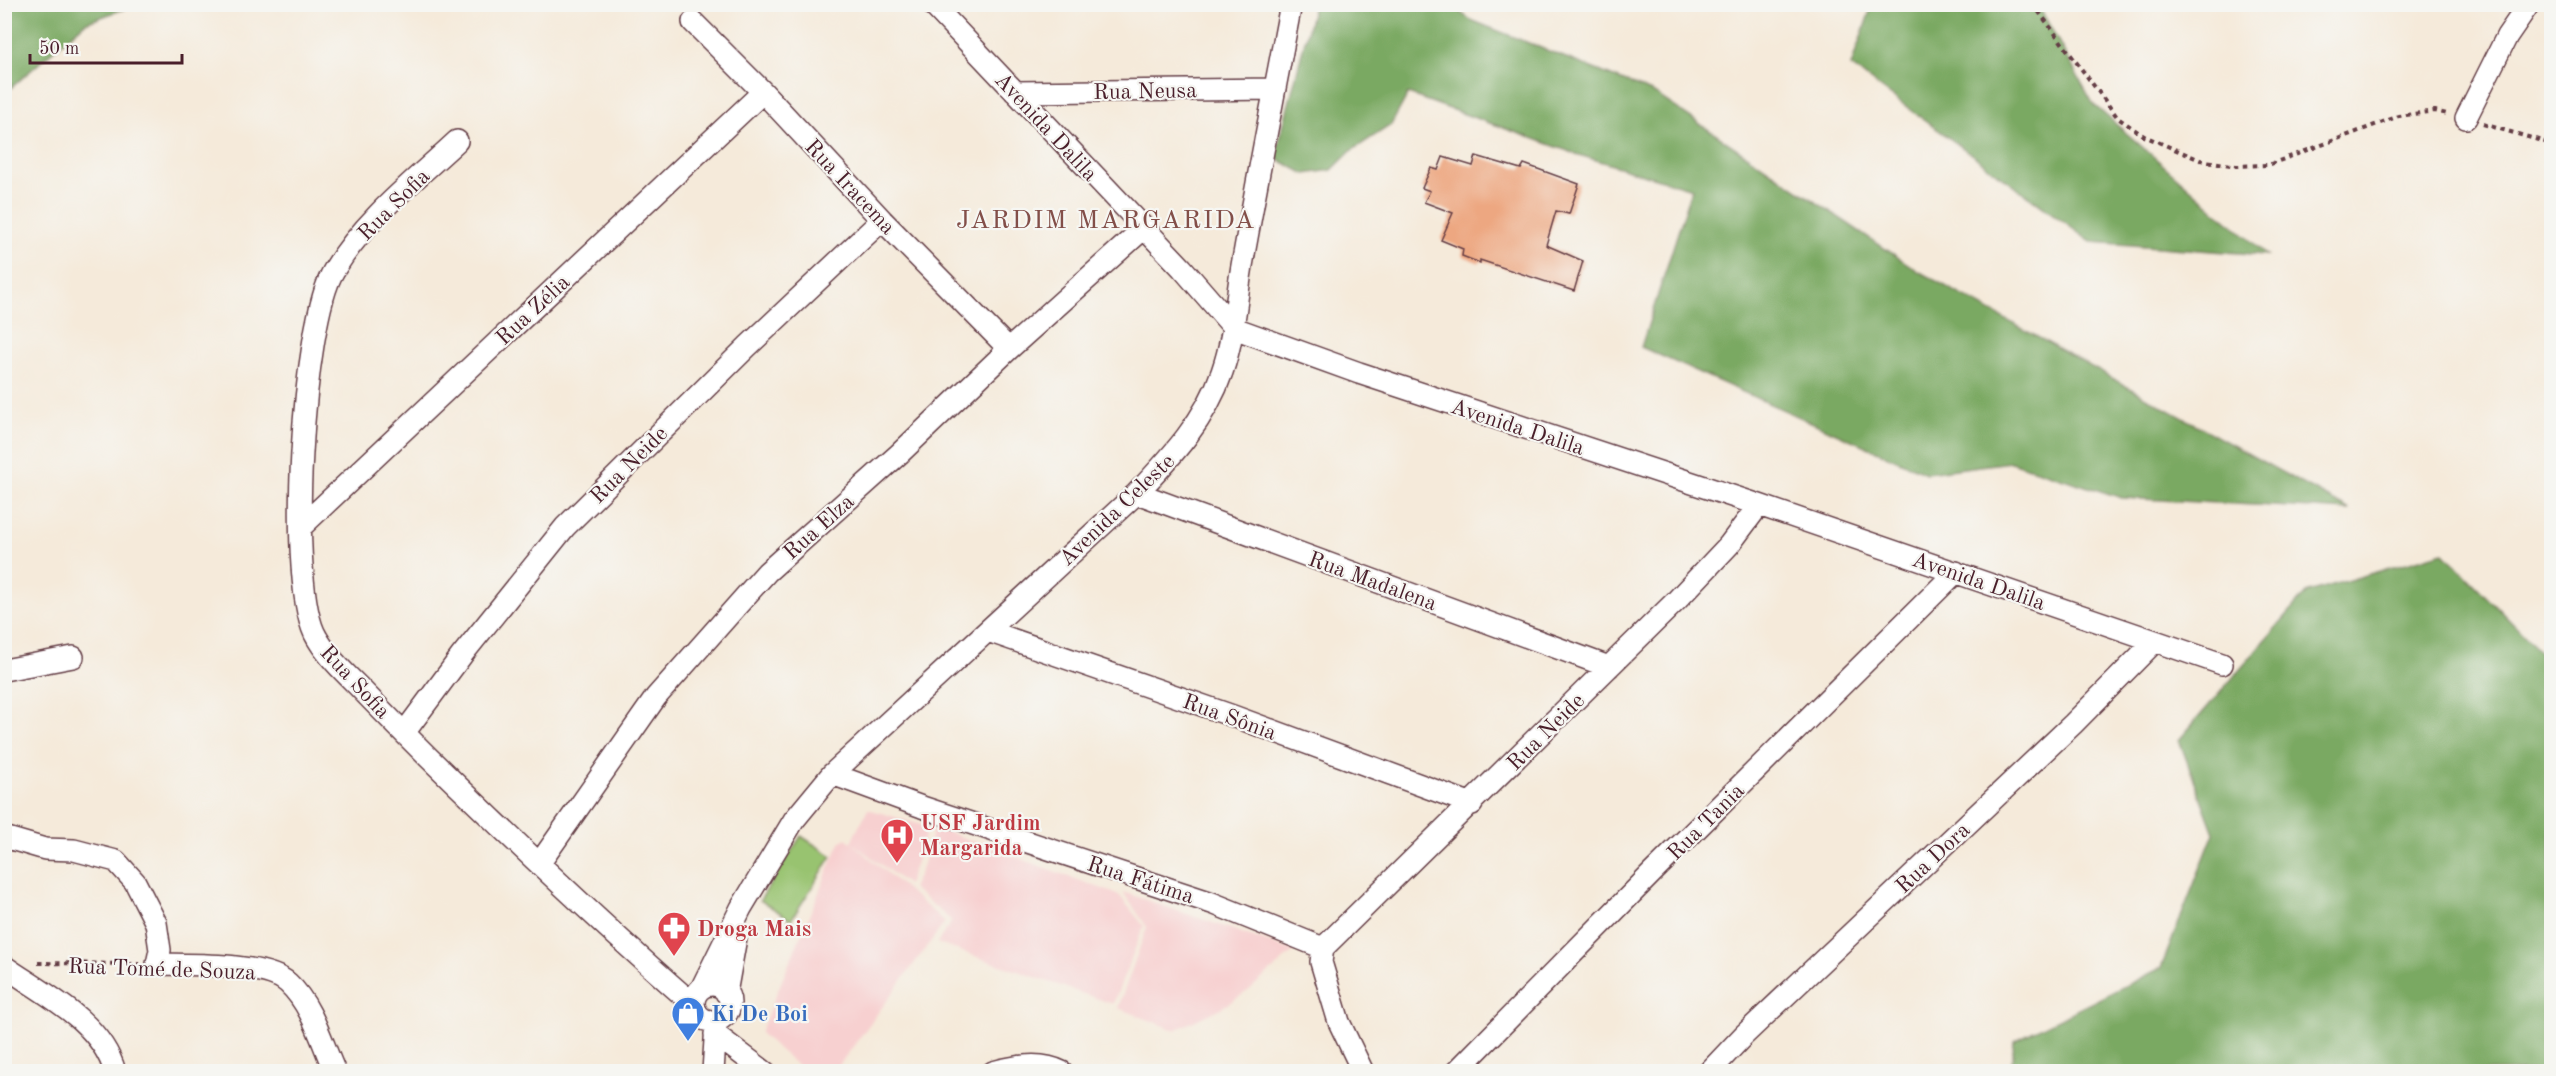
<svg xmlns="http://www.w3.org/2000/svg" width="2556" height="1076" font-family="'Old Standard TT',serif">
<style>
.built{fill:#f7d0d0}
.green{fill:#98c370;stroke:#71714e;stroke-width:1.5}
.forest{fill:#7aa962;stroke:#626446;stroke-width:1.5}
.building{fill:#eda781}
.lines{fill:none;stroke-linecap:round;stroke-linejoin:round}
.street-casing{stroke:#643d45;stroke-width:24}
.path{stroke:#643d45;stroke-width:4;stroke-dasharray:4.5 4.5;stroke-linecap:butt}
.street{stroke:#fff;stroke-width:21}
.labels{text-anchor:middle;stroke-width:4.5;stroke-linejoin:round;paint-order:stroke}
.street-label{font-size:22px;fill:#4a1f2b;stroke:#f6f6f2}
.health-label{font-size:22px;font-weight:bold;fill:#be3a42;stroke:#f6f6f2;text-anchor:start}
.shop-label{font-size:22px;font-weight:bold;fill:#366cbe;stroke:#f6f6f2;text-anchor:start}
.quarter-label{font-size:26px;letter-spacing:1.5px;fill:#834f49;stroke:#f6f6f2}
</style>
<rect width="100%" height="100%" fill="#f6f6f2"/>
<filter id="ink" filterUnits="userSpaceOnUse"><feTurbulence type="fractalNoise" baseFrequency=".0167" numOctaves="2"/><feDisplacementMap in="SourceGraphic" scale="12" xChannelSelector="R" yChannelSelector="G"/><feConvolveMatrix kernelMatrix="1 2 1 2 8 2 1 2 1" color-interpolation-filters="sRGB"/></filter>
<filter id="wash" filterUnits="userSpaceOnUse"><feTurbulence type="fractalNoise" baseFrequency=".008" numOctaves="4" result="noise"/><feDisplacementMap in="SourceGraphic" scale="24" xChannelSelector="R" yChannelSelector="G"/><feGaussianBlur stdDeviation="1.35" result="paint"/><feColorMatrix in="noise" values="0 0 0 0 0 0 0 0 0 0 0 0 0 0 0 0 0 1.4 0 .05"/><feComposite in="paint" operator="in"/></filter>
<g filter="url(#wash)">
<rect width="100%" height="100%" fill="#f5eada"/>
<path class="built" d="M 868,809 L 928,827 L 908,885 L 851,842 Z
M 934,827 L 1119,895 L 1144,926 L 1113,1004 L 937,943 L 952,921 L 912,888 L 921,870 Z
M 846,838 L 945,922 L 835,1071 L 804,1071 L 760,1033 L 840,842 Z
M 1123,892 L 1294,951 L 1248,991 L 1221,1008 L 1175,1030 L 1118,1008 L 1147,927 Z"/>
<path class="green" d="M 801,836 L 832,856 L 791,920 L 760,900 Z"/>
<path class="forest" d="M 5,4 L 135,4 L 135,5 L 85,23 L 5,93 Z
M 1314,5 L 1450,5 L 1471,20 L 1654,93 L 1920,272 L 2350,510 L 2122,498 L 2011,462 L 1926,473 L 1641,347 L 1692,189 L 1579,155 L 1408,94 L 1391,125 L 1351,151 L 1332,170 L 1305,174 L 1275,158 Z
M 1872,5 L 2038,5 L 2094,105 L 2267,255 L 2091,242 L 1851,66 Z
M 2443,552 L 2551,663 L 2551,1071 L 2011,1071 L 2014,1041 L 2161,968 L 2214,833 L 2179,740 L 2306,593 Z"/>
<g id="blocks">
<path class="building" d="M 1476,156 L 1521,169 L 1524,164 L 1579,184 L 1569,214 L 1556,211 L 1546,245 L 1583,261 L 1574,291 L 1480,260 L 1480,263 L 1462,256 L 1463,249 L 1441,240 L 1453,213 L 1424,202 L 1430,191 L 1422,188 L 1431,168 L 1438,170 L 1443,157 L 1473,166 Z"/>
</g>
</g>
<g filter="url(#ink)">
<use href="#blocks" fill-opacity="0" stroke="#643d45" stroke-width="1.5"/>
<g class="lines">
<defs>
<path id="street" d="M 932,4 L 1182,268 L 1234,328 L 1359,373 L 1759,505 L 2222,664
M 693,22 L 763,92 L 882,220 L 1009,349
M 1015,92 L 1275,89
M 2466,118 L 2507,36 L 2529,4
M 457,141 C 414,181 365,219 334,270 C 302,321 286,589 317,638 C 328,657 344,672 359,687 C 382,711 405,734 428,757 C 515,842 602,925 694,1005
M 1137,493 L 1609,667
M 301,527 L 763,92
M 988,631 L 1233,716 L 1472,804
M 4,670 L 73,657
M 404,733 L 462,655 L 565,527 L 748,346 L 882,220
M 832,774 L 922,807 L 1212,903 L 1323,948
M 4,837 L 45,849 L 74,850 L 116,861 L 135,882 L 156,923 L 160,950 L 157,964 C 188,965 265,962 288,983 C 312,1005 322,1043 335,1072
M 539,864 L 656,697 L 767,572 L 899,454 L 1009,349 L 1143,229
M 1323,948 L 1677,600 L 1729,545 L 1759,505
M 1323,948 L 1321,962 L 1339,1022 L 1363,1072
M 4,966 C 44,994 101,1021 115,1072
M694 1003a18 18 0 1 1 36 0a18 18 0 1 1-36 0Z
M 701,989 L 741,908 L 794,820 L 832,774 L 1137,493 C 1171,457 1206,420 1222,372 C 1235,335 1236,297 1243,260 C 1258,175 1275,89 1291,4
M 726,993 L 737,932
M 715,1034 L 765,1072
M 713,1072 L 716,1024
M 993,1072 C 1016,1066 1041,1061 1062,1072
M 1456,1072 L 1651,874 L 1956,572
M 1709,1072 L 1744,1035 L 2073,724 L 2154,642"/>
</defs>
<use href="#street" class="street-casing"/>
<path class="path" d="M 2033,4 L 2118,118 L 2144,136 L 2200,160 L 2236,166 L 2268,165 L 2399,116 L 2435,111 L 2447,114
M 2483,124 L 2552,144
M 38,963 L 139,964"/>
<use href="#street" class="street"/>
</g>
</g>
<defs>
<symbol id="hospital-pin" viewBox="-11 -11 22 30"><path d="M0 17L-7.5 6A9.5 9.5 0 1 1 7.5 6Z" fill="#e0444e" stroke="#f6f6f2"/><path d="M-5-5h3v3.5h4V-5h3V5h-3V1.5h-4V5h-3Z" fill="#fff"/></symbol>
<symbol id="pharmacy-pin" viewBox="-11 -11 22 30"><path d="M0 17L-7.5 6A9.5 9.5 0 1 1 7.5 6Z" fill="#e0444e" stroke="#f6f6f2"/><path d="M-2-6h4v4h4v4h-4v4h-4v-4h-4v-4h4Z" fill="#fff"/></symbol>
<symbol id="shop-pin" viewBox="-11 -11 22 30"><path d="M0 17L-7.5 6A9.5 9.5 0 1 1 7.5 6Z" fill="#3f7fe0" stroke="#f6f6f2"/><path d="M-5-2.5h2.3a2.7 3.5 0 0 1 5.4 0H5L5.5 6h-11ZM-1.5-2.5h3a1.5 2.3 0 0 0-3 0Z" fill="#fff"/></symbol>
</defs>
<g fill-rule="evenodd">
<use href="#hospital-pin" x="878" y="816" width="38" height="52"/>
<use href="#pharmacy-pin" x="655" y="909" width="38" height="52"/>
<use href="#shop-pin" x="669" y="994" width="38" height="52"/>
</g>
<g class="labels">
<g class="street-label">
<text transform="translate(1145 90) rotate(-1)" y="8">Rua Neusa</text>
<text transform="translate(1047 126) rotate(47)" y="8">Avenida Dalila</text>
<text transform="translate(851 186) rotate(47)" y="8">Rua Iracema</text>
<text transform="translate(393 204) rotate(-45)" y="8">Rua Sofia</text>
<text transform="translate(532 309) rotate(-43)" y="8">Rua Zélia</text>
<text transform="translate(1518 426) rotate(18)" y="8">Avenida Dalila</text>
<text transform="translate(628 464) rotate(-45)" y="8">Rua Neide</text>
<text transform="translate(1116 509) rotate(-44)" y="8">Avenida Celeste</text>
<text transform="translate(818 526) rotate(-42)" y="8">Rua Elza</text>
<text transform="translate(1373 580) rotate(20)" y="8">Rua Madalena</text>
<text transform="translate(1979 580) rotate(19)" y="8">Avenida Dalila</text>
<text transform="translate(356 681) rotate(47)" y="8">Rua Sofia</text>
<text transform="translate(1230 716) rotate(20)" y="8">Rua Sônia</text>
<text transform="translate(1545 731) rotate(-45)" y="8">Rua Neide</text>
<text transform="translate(1705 821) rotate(-45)" y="8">Rua Tania</text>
<text transform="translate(1932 857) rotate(-43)" y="8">Rua Dora</text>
<text transform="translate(1141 879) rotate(18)" y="8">Rua Fátima</text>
<text transform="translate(162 968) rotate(2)" y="8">Rua Tomé de Souza</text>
</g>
<g class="health-label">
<text x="920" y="830">USF Jardim<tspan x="920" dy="25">Margarida</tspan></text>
<text x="697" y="936">Droga Mais</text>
</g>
<g class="shop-label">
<text x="711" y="1021">Ki De Boi</text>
</g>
<g class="quarter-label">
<text x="1106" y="228">JARDIM MARGARIDA</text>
</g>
</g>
<rect width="2556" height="1076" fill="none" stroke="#f6f6f2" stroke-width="24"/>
<path d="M30 54v9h152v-9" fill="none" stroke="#4a1f2b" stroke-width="3"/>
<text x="39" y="54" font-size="18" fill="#4a1f2b" stroke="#f6f6f2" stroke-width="4.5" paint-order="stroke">50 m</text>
</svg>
